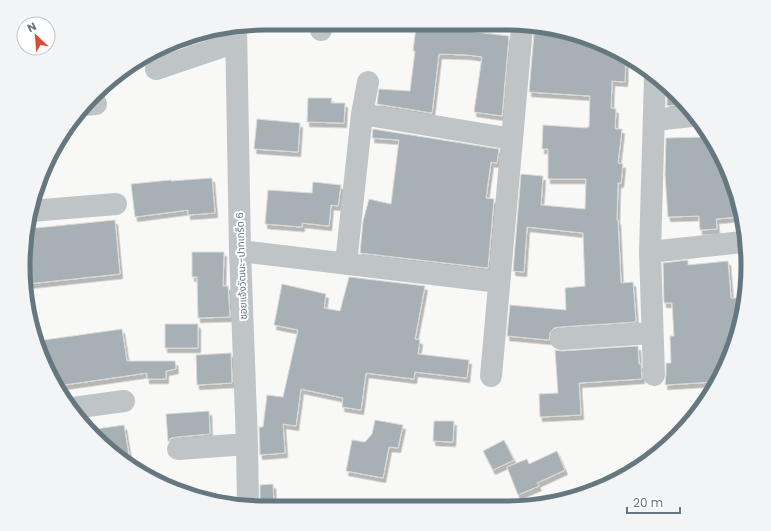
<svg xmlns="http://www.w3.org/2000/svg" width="771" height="531" font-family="Poppins,'Noto Sans Thai',sans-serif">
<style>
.building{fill:#a7b1b5;stroke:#dadad8;filter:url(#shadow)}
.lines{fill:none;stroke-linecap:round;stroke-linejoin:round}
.minor{stroke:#bfc5c7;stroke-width:22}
.labels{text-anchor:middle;stroke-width:4;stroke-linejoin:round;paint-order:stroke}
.street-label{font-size:10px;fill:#65777f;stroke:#fff}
.rim{fill:none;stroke:#65777f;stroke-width:5}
</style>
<defs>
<filter id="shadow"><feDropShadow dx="2.5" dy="4.5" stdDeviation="0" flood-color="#0004"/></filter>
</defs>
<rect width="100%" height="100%" fill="#f8f8f6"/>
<path class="building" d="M 443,26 L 469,26 L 468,31 L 509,36 L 502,116 L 474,112 L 482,57 L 468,55 L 439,54 L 432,113 L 377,104 L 379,89 L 410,91 L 415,51 L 413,51 L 416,27 L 443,30 Z
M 548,28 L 553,28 L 622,54 L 626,56 L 625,82 L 612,81 L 611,108 L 616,109 L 615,129 L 622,129 L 618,163 L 623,164 L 621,183 L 618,183 L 617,220 L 618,220 L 621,283 L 633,282 L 636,322 L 560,327 L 554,328 L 550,333 L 549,340 L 507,336 L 510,305 L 566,310 L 565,288 L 585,286 L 583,233 L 527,227 L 524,272 L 513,271 L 521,174 L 543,176 L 541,205 L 585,209 L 586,179 L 548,179 L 548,149 L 542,149 L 543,125 L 587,128 L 587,127 L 589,127 L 590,96 L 529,92 L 534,34 L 546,35 Z
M 667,87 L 677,94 L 684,104 L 667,106 Z
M 308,98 L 332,98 L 331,103 L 345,103 L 344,123 L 307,122 Z
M 257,119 L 300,123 L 298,152 L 254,149 Z
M 373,129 L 499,149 L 497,163 L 491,162 L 486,198 L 494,199 L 488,268 L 360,253 L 363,221 L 369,199 L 391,204 L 399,140 L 372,138 Z
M 706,137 L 723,163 L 723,179 L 731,178 L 738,217 L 716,219 L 717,229 L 700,230 L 699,216 L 668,217 L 665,175 L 666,138 Z
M 212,178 L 215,213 L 188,215 L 188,210 L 135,217 L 131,184 L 171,180 L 171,181 Z
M 313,182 L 341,185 L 338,206 L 331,205 L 329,226 L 302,223 L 302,227 L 265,224 L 268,190 L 312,193 Z
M 115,220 L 120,274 L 27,284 L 25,234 L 26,229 Z
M 192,252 L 224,252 L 223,286 L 228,286 L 230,317 L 198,318 L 197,277 L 192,277 Z
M 688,260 L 688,265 L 728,261 L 731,298 L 742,298 L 729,359 L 715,380 L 713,382 L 665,385 L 666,375 L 666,363 L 671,363 L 670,336 L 674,336 L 672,303 L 664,303 L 663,263 Z
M 349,277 L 425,286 L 415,339 L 420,340 L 418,354 L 469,360 L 467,378 L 415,372 L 414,379 L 366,373 L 361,410 L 342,407 L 343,398 L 301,389 L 296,426 L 283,424 L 285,453 L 260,455 L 259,427 L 263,427 L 267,395 L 283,397 L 298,330 L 274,325 L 282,284 L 326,294 L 324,308 L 340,311 Z
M 165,324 L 198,324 L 198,348 L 165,348 Z
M 122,329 L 127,361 L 175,361 L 176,369 L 166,371 L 166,379 L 147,379 L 147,373 L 57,386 L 48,373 L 37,341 Z
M 638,346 L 639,364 L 641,364 L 642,379 L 579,383 L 581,415 L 540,417 L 539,394 L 558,393 L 555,350 L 562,351 Z
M 231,353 L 232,383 L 197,385 L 196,355 Z
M 209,411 L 210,434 L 177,437 L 171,438 L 168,442 L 166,414 Z
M 375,420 L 403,425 L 398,448 L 389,447 L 383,478 L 346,471 L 352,440 L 365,442 L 372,434 Z
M 434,421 L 454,421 L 453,442 L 433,441 Z
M 124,425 L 130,461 L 94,437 L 89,430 Z
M 504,440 L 514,460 L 493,470 L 483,451 Z
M 557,451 L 565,470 L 537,483 L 539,486 L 518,495 L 507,467 L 527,459 L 529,464 Z
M 273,484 L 274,508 L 260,507 L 260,485 Z"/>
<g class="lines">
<path class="minor" d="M 236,27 L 240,251 L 247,444 L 248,504
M 321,30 L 321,24
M 156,69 L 236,42
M 84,105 L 96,104
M 362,114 L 512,139
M 654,120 L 692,116
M 31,211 L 116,204
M 240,251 L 499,282
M 650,252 L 743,242
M 346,263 L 362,114 L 368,82
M 561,339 L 652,333
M 654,375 L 650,252 L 655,77
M 491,376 L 522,27
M 73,408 L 124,401
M 178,449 L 247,444"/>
</g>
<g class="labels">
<g class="street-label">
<text transform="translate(241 266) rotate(-92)" y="4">ซอยแจ้งวัฒนะ-ปากเกร็ด 6</text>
</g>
</g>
<path d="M0 0H771V531H0ZM265 30H506A235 235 0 0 1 741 265V266A235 235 0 0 1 506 501H265A235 235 0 0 1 30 266V265A235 235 0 0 1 265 30Z" fill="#f3f4f5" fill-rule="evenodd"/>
<path class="rim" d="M265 30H506A235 235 0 0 1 741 265V266A235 235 0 0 1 506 501H265A235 235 0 0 1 30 266V265A235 235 0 0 1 265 30Z"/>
<g transform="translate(36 36) rotate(334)"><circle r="19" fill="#ffffff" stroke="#c1c9cc"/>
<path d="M0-3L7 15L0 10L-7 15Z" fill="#da4a34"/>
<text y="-6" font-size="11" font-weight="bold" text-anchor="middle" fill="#65777f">N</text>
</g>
<path d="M627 507v6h53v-6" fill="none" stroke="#65777f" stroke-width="2"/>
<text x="633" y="507" font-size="12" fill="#65777f" stroke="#ffffff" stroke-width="3" paint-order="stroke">20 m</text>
</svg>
